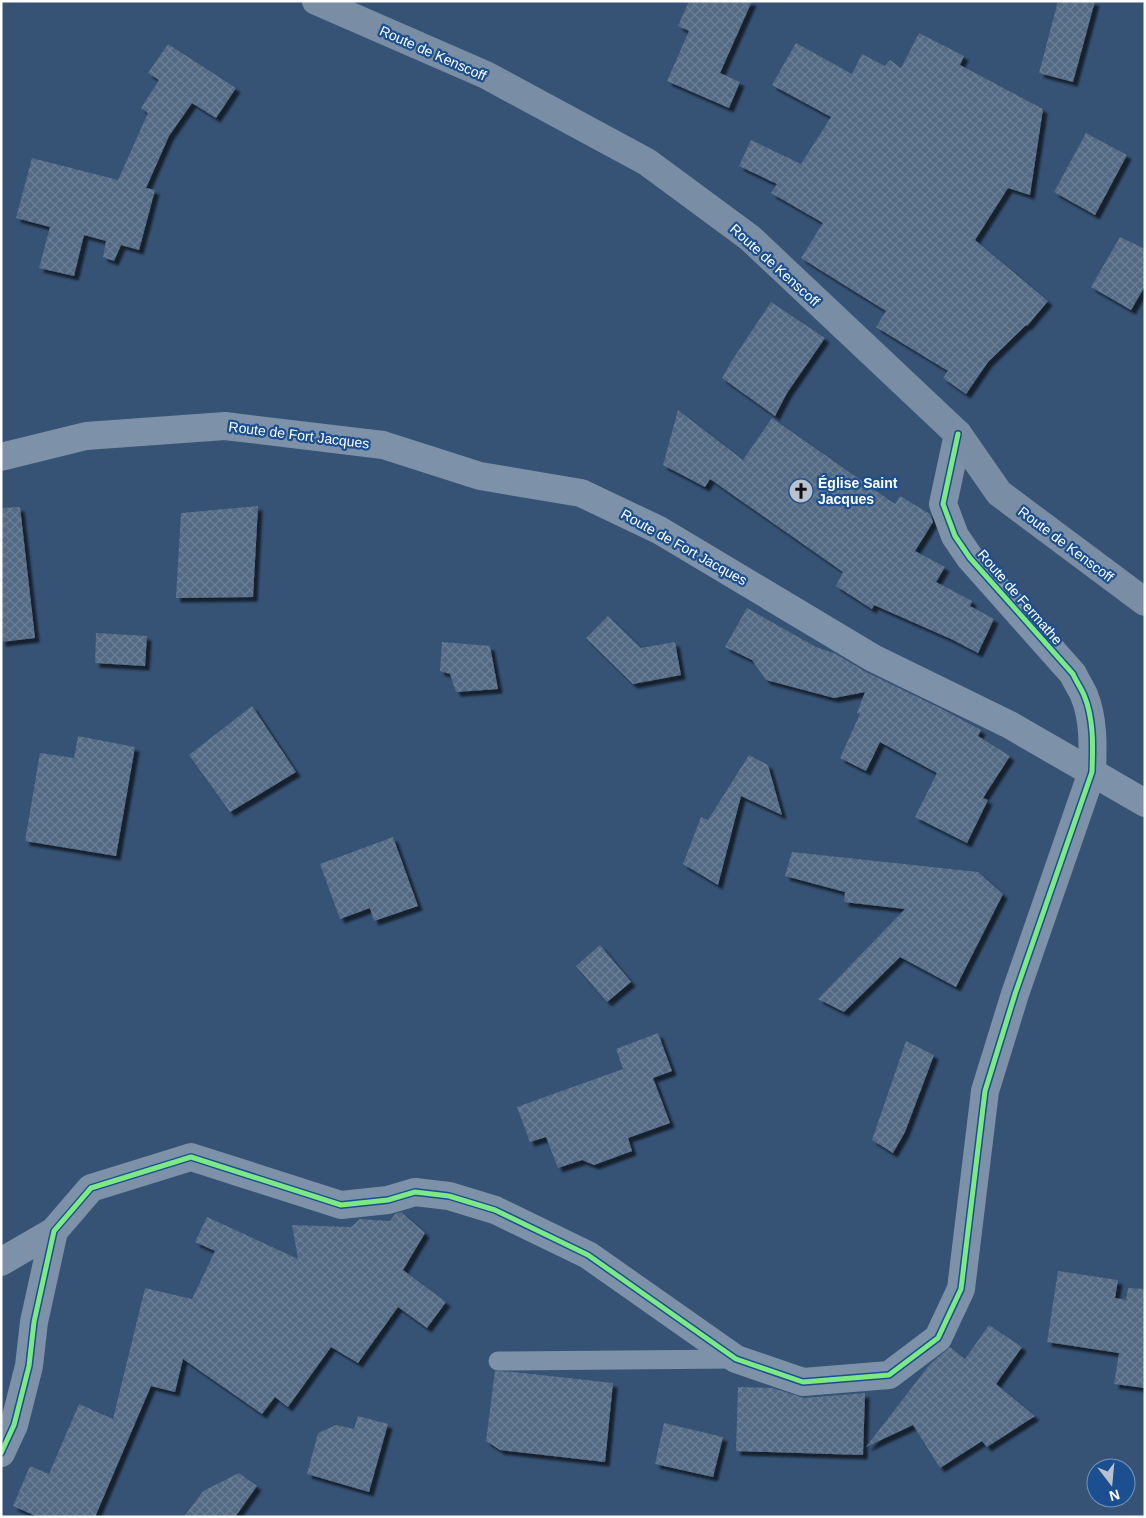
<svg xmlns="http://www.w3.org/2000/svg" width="1146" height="1518" font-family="Helvetica,sans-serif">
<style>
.building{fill:url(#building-cross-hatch);filter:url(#shadow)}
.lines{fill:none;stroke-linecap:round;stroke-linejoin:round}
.service{stroke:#7d92a8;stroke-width:19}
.minor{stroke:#7d92a8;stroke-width:28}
.tertiary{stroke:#7d92a8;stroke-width:28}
.secondary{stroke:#798da4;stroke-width:28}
.cycleway-casing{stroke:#1b4f8f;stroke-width:8}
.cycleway{stroke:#7ce984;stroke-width:5}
.labels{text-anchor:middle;stroke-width:4.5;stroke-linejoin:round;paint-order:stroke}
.street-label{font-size:14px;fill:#fff;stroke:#1b4f8f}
.poi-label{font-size:14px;font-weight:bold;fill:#fff;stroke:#1b4f8f;text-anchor:start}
</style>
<defs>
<pattern id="building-cross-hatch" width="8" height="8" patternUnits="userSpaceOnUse" patternTransform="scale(1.25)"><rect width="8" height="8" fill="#526984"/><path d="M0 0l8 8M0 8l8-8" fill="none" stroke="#6c8096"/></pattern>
<filter id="shadow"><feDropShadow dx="4.5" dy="4.5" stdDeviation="1" flood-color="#0009"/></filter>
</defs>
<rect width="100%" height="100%" fill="#365274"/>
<path class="building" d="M 689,1 L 752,1 L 720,73 L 740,82 L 729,108 L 667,81 L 689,31 L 678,26 Z
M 1058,1 L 1095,1 L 1073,82 L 1039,73 Z
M 919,33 L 964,56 L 960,65 L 1043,109 L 1030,195 L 1008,188 L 975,240 L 1048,301 L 1027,326 L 1026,325 L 988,362 L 966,394 L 943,378 L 948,371 L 876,327 L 886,311 L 801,258 L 823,223 L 771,193 L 777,184 L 739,166 L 751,140 L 801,164 L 831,117 L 772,85 L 796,43 L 852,74 L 862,54 L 885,66 L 890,60 L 901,68 Z
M 168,44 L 236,88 L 216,118 L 192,103 L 169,136 L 146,188 L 155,190 L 139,250 L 121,245 L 114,261 L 103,257 L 106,241 L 84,235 L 74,276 L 39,268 L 50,227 L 16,218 L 32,158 L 118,180 L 148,113 L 141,108 L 159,80 L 148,73 Z
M 1086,133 L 1127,155 L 1095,215 L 1054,192 Z
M 1120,237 L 1145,249 L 1145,286 L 1131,310 L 1091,287 Z
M 771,302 L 825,338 L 787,393 L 775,416 L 722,378 L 731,362 Z
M 678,410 L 743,460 L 772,418 L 895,504 L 900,496 L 930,514 L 933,522 L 915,551 L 945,567 L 936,582 L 972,601 L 970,606 L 994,619 L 978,653 L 951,639 L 874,605 L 872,609 L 836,586 L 843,572 L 710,479 L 705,487 L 663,465 Z
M 258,506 L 253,597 L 176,598 L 181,513 Z
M 20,507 L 35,638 L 1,642 L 1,508 Z
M 747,608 L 816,647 L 836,654 L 866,672 L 942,709 L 981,730 L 978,736 L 1010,756 L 983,798 L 988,800 L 967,843 L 915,817 L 937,773 L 880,742 L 866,771 L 840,758 L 860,714 L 857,713 L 865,692 L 834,698 L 766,680 L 752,660 L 725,647 Z
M 608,616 L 641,648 L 675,642 L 681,675 L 633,684 L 586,638 Z
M 96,633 L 147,636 L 145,666 L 95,663 Z
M 442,642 L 490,646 L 498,689 L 456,692 L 450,674 L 440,671 Z
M 252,706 L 296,772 L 230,812 L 189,755 Z
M 78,736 L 135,747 L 116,856 L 25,841 L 40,753 L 74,758 Z
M 749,755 L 768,765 L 782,815 L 741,796 L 718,885 L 683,864 L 701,817 L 708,820 Z
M 393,837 L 418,906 L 374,921 L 370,908 L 340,919 L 320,864 Z
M 792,852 L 978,872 L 1003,894 L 956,987 L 900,957 L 844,1012 L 818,999 L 905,909 L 844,902 L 845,892 L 785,876 Z
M 600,945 L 631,982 L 607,1002 L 576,966 Z
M 658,1033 L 672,1071 L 653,1078 L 670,1123 L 628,1138 L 632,1151 L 594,1165 L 582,1160 L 558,1168 L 546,1137 L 530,1142 L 517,1107 L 623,1069 L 616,1049 Z
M 906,1041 L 934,1055 L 905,1132 L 893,1153 L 872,1140 Z
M 401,1212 L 425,1233 L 403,1270 L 446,1302 L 427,1328 L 398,1307 L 358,1363 L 331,1347 L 288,1407 L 275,1397 L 262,1414 L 183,1359 L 175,1392 L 151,1386 L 95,1517 L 38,1517 L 13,1506 L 30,1466 L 49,1474 L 79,1404 L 113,1419 L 145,1288 L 192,1299 L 215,1251 L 195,1242 L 207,1217 L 298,1259 L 292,1225 L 351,1227 L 360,1219 L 390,1221 L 395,1214 Z
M 1058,1271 L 1118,1280 L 1115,1298 L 1126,1300 L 1128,1288 L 1145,1289 L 1145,1388 L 1114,1384 L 1119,1353 L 1047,1342 Z
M 989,1325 L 1022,1347 L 996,1384 L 1035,1416 L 987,1447 L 982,1441 L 940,1468 L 913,1425 L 866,1447 L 930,1364 L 950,1347 L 965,1359 Z
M 495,1371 L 514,1372 L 613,1383 L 605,1462 L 500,1450 L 486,1441 Z
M 738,1387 L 773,1388 L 804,1398 L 865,1393 L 863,1455 L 736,1451 Z
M 358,1416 L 388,1424 L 369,1492 L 307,1474 L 318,1433 L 336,1425 L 354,1429 Z
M 664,1423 L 723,1437 L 713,1477 L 655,1464 Z
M 239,1473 L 257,1486 L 235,1517 L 184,1517 L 203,1491 Z"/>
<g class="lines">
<path class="service" d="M 498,1361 L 736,1359"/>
<path class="minor" d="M 1,1262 L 54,1231
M 1,1453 L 14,1425 L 29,1366 L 34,1322 L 54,1231 L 91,1188 L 191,1157 L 341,1205 L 388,1200 L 415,1192 L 449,1196 L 495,1210 L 588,1255 L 736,1359 L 803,1382 L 889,1375 L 938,1338 L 961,1289 L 985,1091 L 1015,994 L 1092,772 C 1093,747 1094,719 1084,695 C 1081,688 1076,681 1073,674 L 970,558 L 955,536 L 943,504 L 958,434"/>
<path class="tertiary" d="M 1,457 L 86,436 L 225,426 L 383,445 L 480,476 L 581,493 L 659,530 L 873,658 L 1010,725 L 1145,803"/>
<path class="secondary" d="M 316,1 L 486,75 L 647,162 L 750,238 L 958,434 L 999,493 L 1145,602"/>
<defs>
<path id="cycleway" d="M 1,1453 L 14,1425 L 29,1366 L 34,1322 L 54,1231 L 91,1188 L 191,1157 L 341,1205 L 388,1200 L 415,1192 L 449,1196 L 495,1210 L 588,1255 L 736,1359 L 803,1382 L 889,1375 L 938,1338 L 961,1289 L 985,1091 L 1015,994 L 1092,772 C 1093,747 1094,719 1084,695 C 1081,688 1076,681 1073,674 L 970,558 L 955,536 L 943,504 L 958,434"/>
</defs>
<use href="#cycleway" class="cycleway-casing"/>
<use href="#cycleway" class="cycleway"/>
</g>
<defs>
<symbol id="church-disc" viewBox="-11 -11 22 22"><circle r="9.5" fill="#b9c2ce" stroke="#1b4f8f"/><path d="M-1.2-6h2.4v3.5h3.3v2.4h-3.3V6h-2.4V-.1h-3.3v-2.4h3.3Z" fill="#111"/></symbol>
</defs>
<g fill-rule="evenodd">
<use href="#church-disc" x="787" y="477" width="28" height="28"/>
</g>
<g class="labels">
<g class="street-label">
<text transform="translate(433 53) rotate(24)" y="5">Route de Kenscoff</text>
<text transform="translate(775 265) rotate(42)" y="5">Route de Kenscoff</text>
<text transform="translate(299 435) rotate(7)" y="5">Route de Fort Jacques</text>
<text transform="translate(1066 544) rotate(37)" y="5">Route de Kenscoff</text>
<text transform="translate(684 547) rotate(29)" y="5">Route de Fort Jacques</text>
<text transform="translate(1020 597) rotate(49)" y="5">Route de Fermathe</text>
</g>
<g class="poi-label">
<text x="818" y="488">Église Saint<tspan x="818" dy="16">Jacques</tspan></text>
</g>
</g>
<rect width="1146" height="1518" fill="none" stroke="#ffffff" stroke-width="5"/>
<g transform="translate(1111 1483) rotate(164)"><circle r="24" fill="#1b4f8f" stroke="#7695bc"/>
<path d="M0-4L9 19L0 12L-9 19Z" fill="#b9c2ce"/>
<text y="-8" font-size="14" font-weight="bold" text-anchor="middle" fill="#ffffff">N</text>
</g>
</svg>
